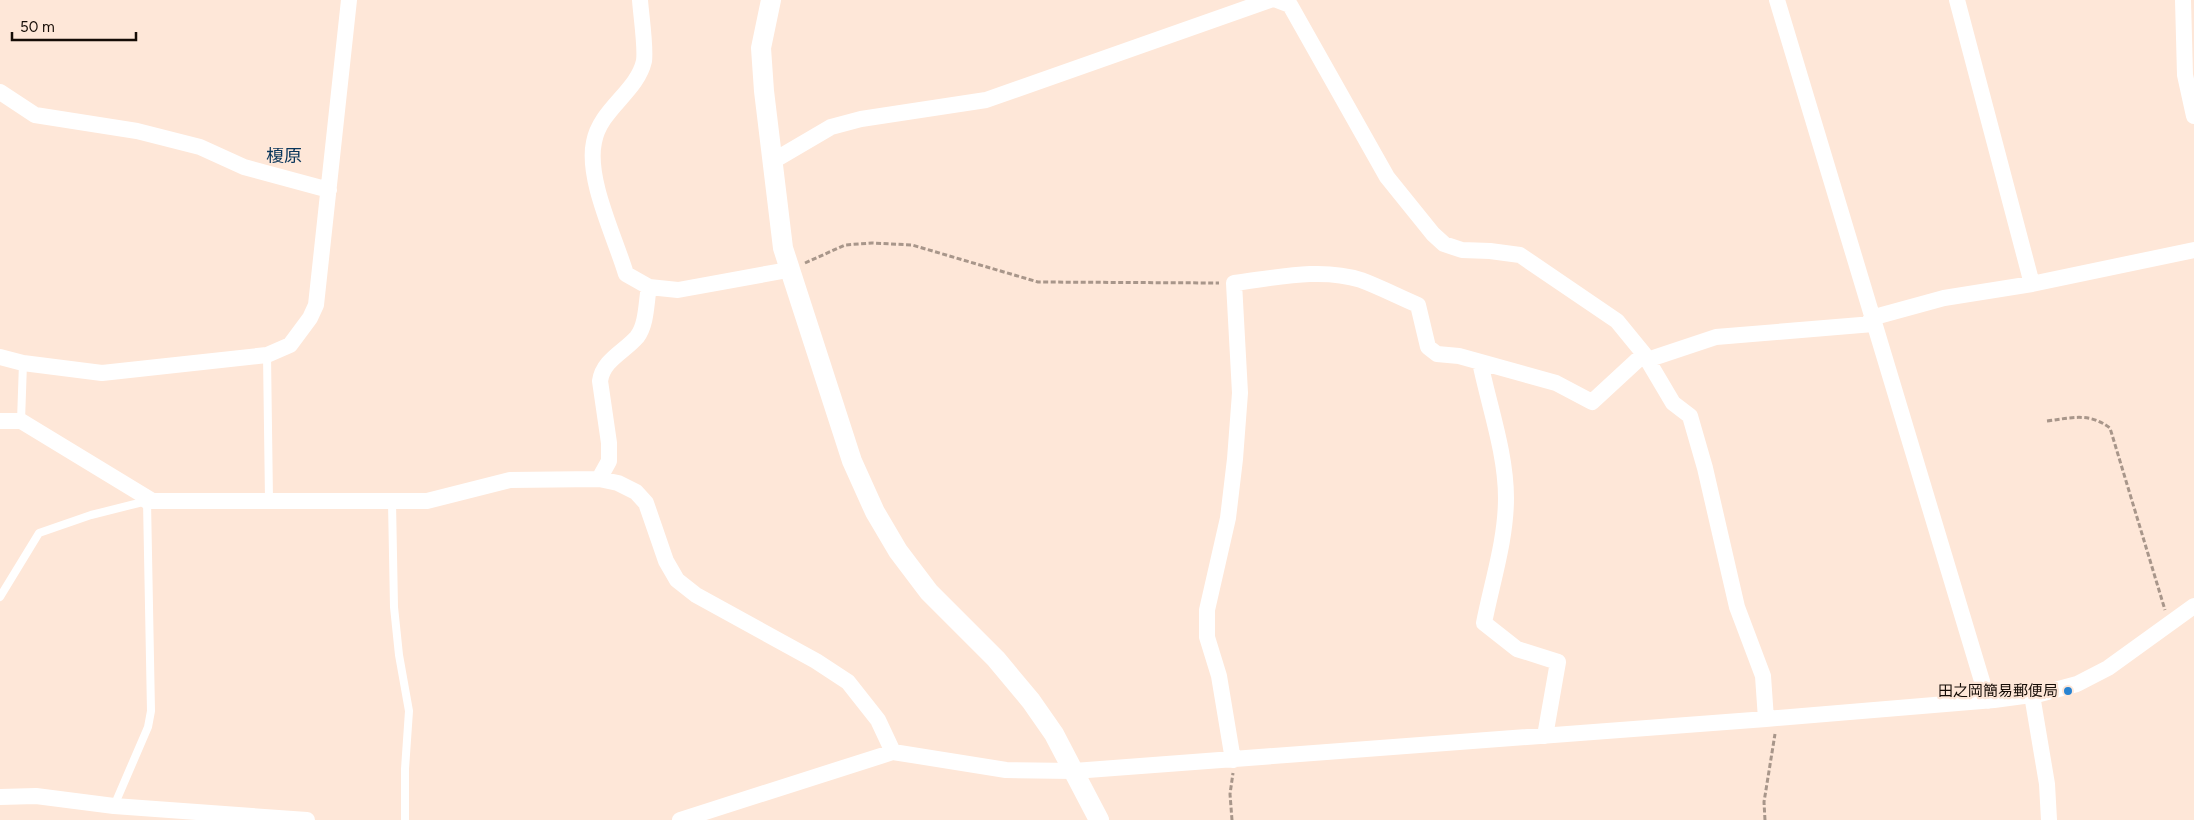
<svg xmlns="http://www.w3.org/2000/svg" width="2194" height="820" font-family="Figtree,'Noto Sans JP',sans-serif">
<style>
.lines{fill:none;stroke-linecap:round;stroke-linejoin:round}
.path{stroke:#a8968a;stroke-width:3;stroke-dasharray:5 2.5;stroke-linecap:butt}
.service{stroke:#fff;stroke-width:8}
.minor{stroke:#fff;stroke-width:16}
.tertiary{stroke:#fff;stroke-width:20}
.poi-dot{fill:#2983d1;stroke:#fee7d8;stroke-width:2}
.labels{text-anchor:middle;stroke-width:4.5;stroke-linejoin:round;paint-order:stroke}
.poi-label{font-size:15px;fill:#150c06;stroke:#fee7d8;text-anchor:end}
.quarter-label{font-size:18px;fill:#0a365b;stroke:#fee7d8}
</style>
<rect width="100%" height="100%" fill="#fee7d8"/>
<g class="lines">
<path class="path" d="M 805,263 L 845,245 L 872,243 L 912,245 L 1038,282 L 1219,283
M 2047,421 C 2071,418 2089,412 2110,428 L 2165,610
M 1232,820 L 1230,794 L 1233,773
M 1765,820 L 1764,802 L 1775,734"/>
<path class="service" d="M 267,355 L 269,500
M 21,421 L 23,363
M 392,502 L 394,607 L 399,655 L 409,711 L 405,769 L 405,820
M 0,597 L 39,533 L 91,515 L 147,501 L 151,711 L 148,727 L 114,806"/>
<path class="minor" d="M 640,0 C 641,15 646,47 644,61 C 637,92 600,109 594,142 C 586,179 615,237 626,274 L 649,287 L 678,290 L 788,270
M 1277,0 L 1290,5 L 1387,177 L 1433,234 L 1444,244 L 1462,250 L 1490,251 L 1520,255 L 1617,321 L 1644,354 L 1673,403 L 1690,416 L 1705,468 L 1737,607 L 1763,676 L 1766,719
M 1777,0 L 1988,701
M 1957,0 L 2032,284
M 2183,0 L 2185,75 L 2194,116
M 0,92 L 35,115 L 137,131 L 200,147 L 244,167 L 329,190
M 773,161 L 831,127 L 861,119 L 986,100 L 1270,0
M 1871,318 L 1944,298 L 2032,284 L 2194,250
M 0,357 L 23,363 L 102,373 L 267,355 L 290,345 L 310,318 L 316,305 L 349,0
M 1647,360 L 1716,337 L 1873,324
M 1480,362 C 1489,406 1506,453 1506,498 C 1506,540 1492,582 1484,623 L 1517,649 L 1558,662 L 1545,736
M 0,421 L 21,421 L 151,500
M 599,479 L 609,461 L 609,443 L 600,381 C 603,360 624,352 637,337 C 647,324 646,302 649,287
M 147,501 L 427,501 L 510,480 L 599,479 L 618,483 L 636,492 L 646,503 L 666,561 L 677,580 L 696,595 L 816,661 L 848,682 L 878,720 L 893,752
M 2032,695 L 2047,784 L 2049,820
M 1233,760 L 1219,676 L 1207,637 L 1207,610 L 1228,518 L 1235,459 L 1240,393 L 1234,283 C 1275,278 1321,267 1361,280 C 1380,287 1399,297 1418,305 L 1428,347 L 1437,354 L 1459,356 L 1556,383 L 1592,402 L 1644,354
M 0,797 L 36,796 L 114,806 L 307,820
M 680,820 L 893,752 L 1006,770 L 1074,771 L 1766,719 L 1994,700 L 2040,694 L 2077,684 L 2108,668 L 2194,606"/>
<path class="tertiary" d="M 771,0 L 761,48 L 764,91 L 783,248 L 852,461 L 875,512 L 898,551 L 929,592 L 996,659 L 1031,701 L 1054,734 L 1099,820"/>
</g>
<circle class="poi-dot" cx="2068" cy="691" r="5"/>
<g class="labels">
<g class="poi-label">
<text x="2058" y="696">田之岡簡易郵便局</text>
</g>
<g class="quarter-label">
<text x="284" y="162">榎原</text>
</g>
</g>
<path d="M12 32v8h124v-8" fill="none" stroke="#150c06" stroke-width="2.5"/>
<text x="20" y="32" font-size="15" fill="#150c06" stroke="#fee7d8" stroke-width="4" paint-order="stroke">50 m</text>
</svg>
